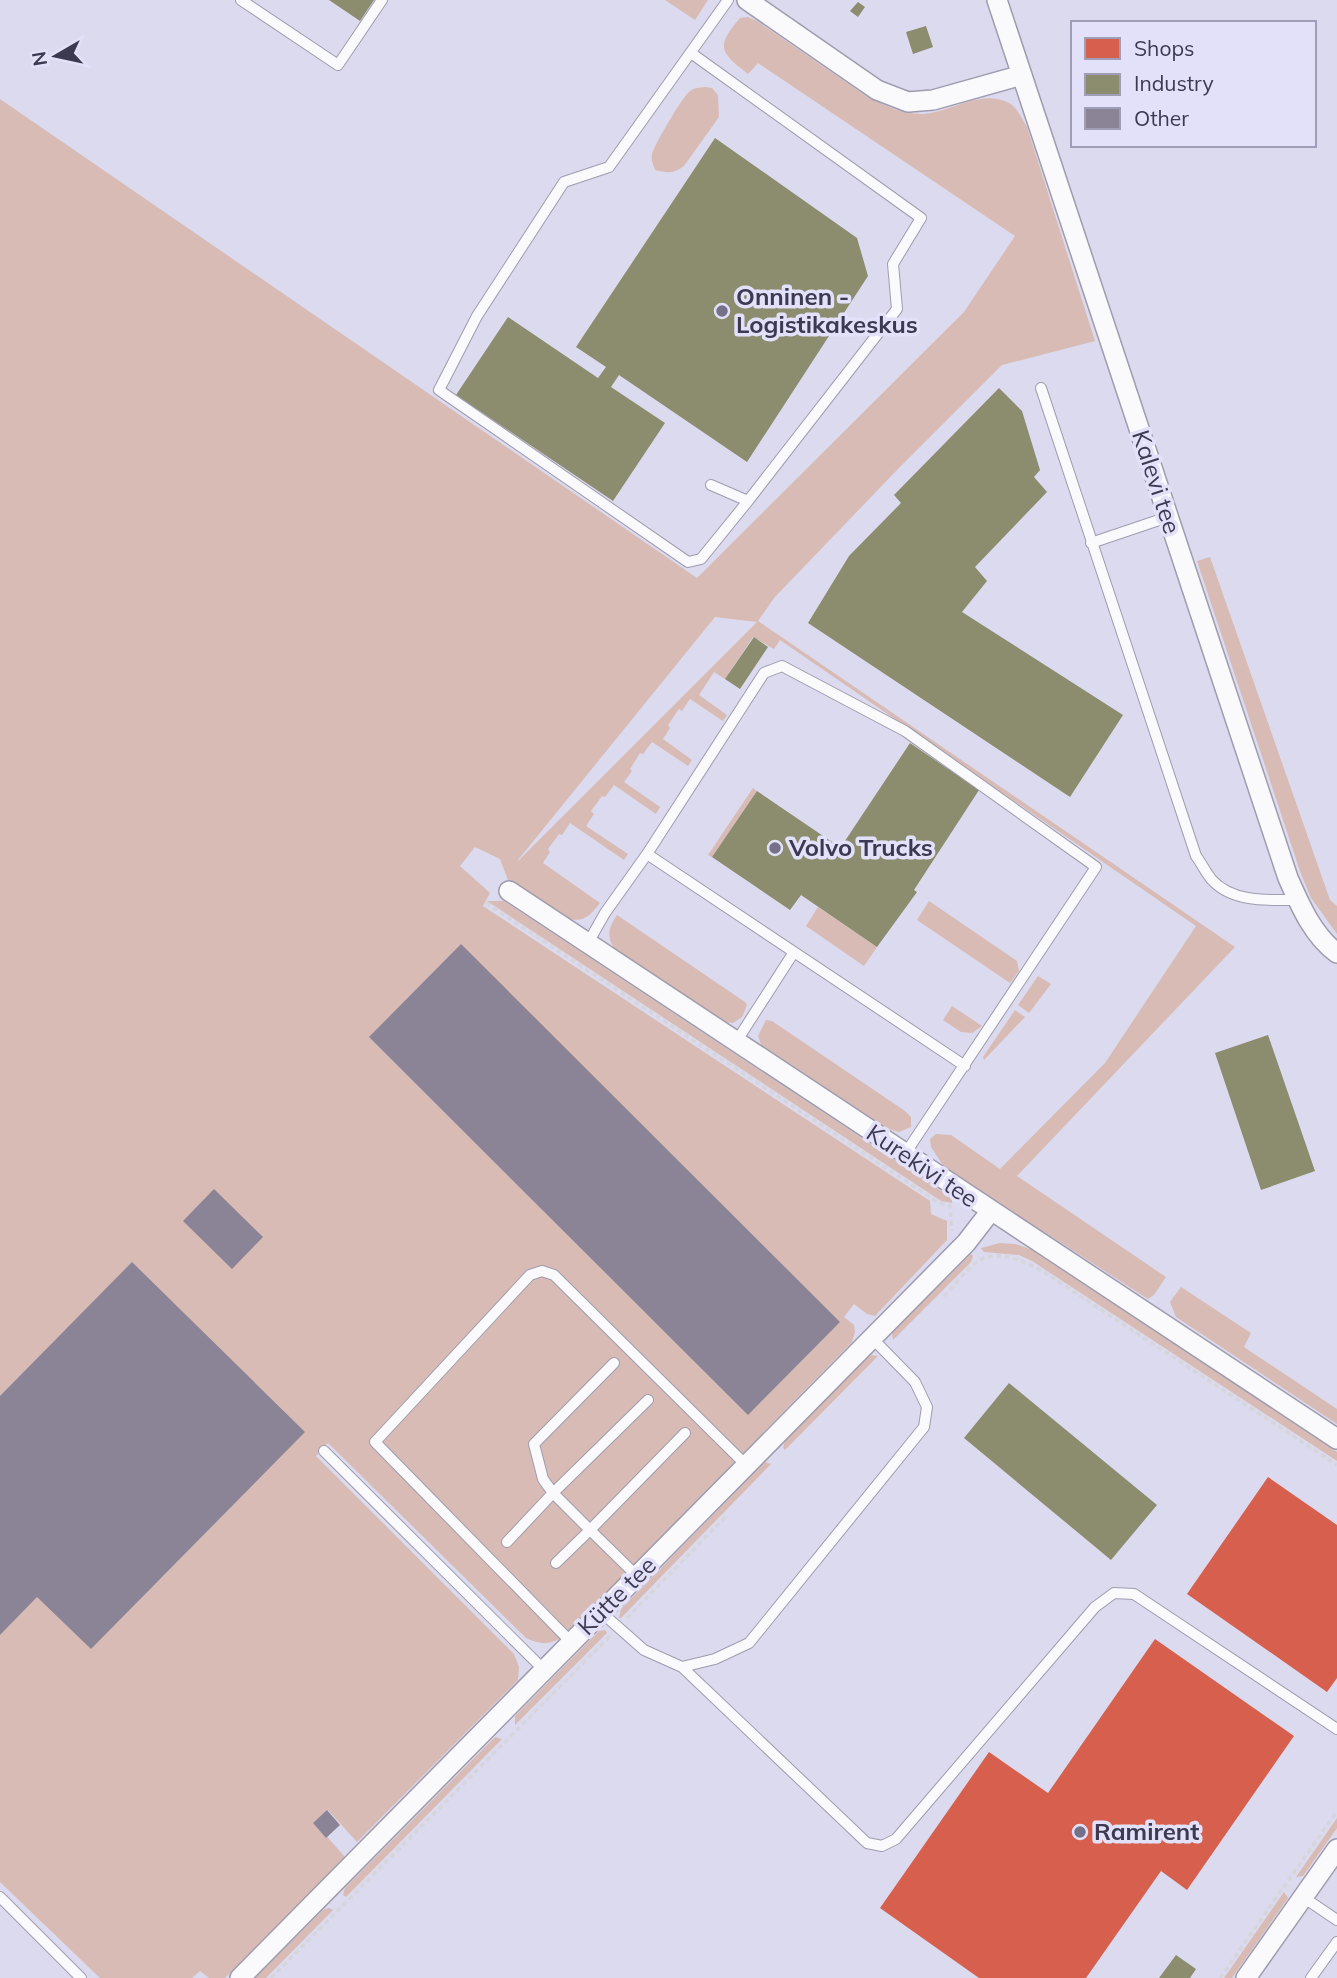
<svg xmlns="http://www.w3.org/2000/svg" width="1337" height="1978" font-family="Mulish,sans-serif">
<style>
.green{fill:#d8bbb4;fill-rule:evenodd}
.shops{fill:#d6604d}
.industry{fill:#8c8c6e}
.building{fill:#8b8497}
.lines{fill:none;stroke-linecap:round;stroke-linejoin:round}
.lane-casing{stroke:#9e9cae;stroke-width:12}
.street-casing{stroke:#9e9cae;stroke-width:22}
.path{stroke:#d5d5db;stroke-width:3.5;stroke-dasharray:5 3.5;stroke-linecap:butt}
.lane{stroke:#faf9fc;stroke-width:10}
.street{stroke:#faf9fc;stroke-width:19}
.poi-dot{fill:#747188;stroke:#e3e1f9;stroke-width:2.5}
.labels{text-anchor:middle;stroke-width:7;stroke-linejoin:round;paint-order:stroke}
.poi-label{font-size:24px;font-weight:bold;fill:#3c3951;stroke:#e3e1f9;text-anchor:start}
.street-label{font-size:24px;fill:#3c3951;stroke:#e3e1f9}
</style>
<rect width="100%" height="100%" fill="#dcdaee"/>
<path class="green" d="M 665,0 L 708,0 L 695,20 Z
M 748,17 L 757,21 L 866,96 C 884,105 902,114 922,114 C 949,113 980,89 1007,102 C 1017,106 1022,119 1027,127 L 1095,341 L 1002,365 L 897,470 L 774,598 L 758,621 L 1235,947 L 1017,1176 L 1166,1277 L 1154,1295 L 1148,1299 L 944,1167 L 931,1147 L 930,1139 L 936,1134 L 951,1135 L 1000,1169 L 1105,1063 L 1196,926 L 780,640 L 774,649 L 753,637 L 725,679 L 714,672 L 699,695 L 727,715 L 723,721 L 690,699 L 682,711 L 679,709 L 668,725 L 670,728 L 663,739 L 692,760 L 688,766 L 652,742 L 643,754 L 640,753 L 630,769 L 632,771 L 624,782 L 660,807 L 656,814 L 614,785 L 605,797 L 602,796 L 591,811 L 594,814 L 586,826 L 628,854 L 624,860 L 570,823 L 562,835 L 559,834 L 548,849 L 550,852 L 543,863 L 600,903 C 590,916 585,922 567,919 L 508,880 L 500,859 L 475,847 L 460,866 L 490,893 L 483,906 L 930,1201 L 931,1214 L 947,1221 L 947,1240 L 875,1316 L 867,1314 L 854,1304 L 844,1317 L 854,1325 L 855,1332 L 852,1342 L 563,1637 C 549,1645 541,1645 526,1638 L 328,1443 L 316,1456 L 514,1654 L 519,1667 L 518,1680 L 357,1842 L 328,1810 L 314,1822 L 345,1857 L 225,1978 L 209,1978 L 200,1971 L 192,1978 L 100,1978 L 0,1882 L 0,99 L 697,578 L 964,312 L 1015,236 L 758,63 L 748,74 C 719,52 716,46 740,18 ZM 715,617 L 757,622 L 518,861 L 518,860 Z
M 705,87 L 712,88 L 718,95 L 719,117 L 684,166 C 673,174 668,173 655,170 C 653,164 651,160 652,154 C 655,144 681,99 689,92 C 694,87 699,88 705,87 Z
M 1210,557 L 1330,900 L 1337,906 L 1337,934 L 1311,898 L 1301,874 L 1197,561 Z
M 753,788 L 757,791 L 712,857 L 708,855 Z
M 487,901 L 504,901 L 952,1198 L 952,1203 L 941,1201 Z
M 929,901 L 1017,961 L 1019,971 L 1010,983 L 917,920 Z
M 818,907 L 877,947 L 864,966 L 806,926 Z
M 617,915 L 745,1002 L 747,1005 L 742,1017 L 733,1023 L 722,1022 L 616,951 C 606,937 608,929 617,915 Z
M 1038,976 L 1051,984 L 1029,1013 L 1018,1005 Z
M 952,1006 L 982,1026 L 972,1033 L 961,1032 L 943,1020 Z
M 1015,1010 L 1025,1017 L 984,1060 L 983,1057 Z
M 766,1020 L 772,1021 L 905,1111 L 911,1117 L 911,1127 L 899,1132 L 885,1128 L 762,1047 L 758,1036 Z
M 1000,1243 L 1015,1244 L 1030,1249 L 1337,1452 L 1337,1461 L 1032,1261 L 1019,1255 L 984,1252 L 981,1248 Z
M 971,1254 L 973,1256 L 971,1262 L 893,1340 L 892,1332 Z
M 1181,1287 L 1251,1333 L 1244,1347 L 1337,1409 L 1337,1424 L 1176,1317 L 1170,1302 Z
M 872,1355 L 878,1356 L 785,1450 L 783,1448 L 785,1440 L 866,1358 Z
M 765,1462 L 771,1464 L 621,1618 L 619,1618 L 621,1609 Z
M 605,1630 L 607,1633 L 515,1725 L 515,1716 L 599,1631 Z
M 495,1737 L 502,1739 L 346,1897 L 343,1895 L 345,1888 Z
M 1337,1818 L 1337,1828 L 1303,1876 L 1296,1877 Z
M 1284,1892 L 1288,1898 L 1232,1978 L 1224,1978 Z
M 329,1908 L 333,1910 L 266,1978 L 255,1978 L 323,1910 Z"/>
<path class="shops" d="M 1268,1477 L 1337,1525 L 1337,1678 L 1327,1692 L 1187,1594 Z
M 1155,1639 L 1294,1736 L 1187,1890 L 1161,1871 L 1086,1978 L 979,1978 L 880,1908 L 989,1752 L 1048,1793 Z"/>
<path class="industry" d="M 329,0 L 374,0 L 360,21 Z
M 858,2 L 865,7 L 858,17 L 850,11 Z
M 926,26 L 933,47 L 913,54 L 906,32 Z
M 715,138 L 857,238 L 868,276 L 747,462 L 619,375 L 611,387 L 665,423 L 613,501 L 456,395 L 508,317 L 598,378 L 606,367 L 576,347 Z
M 999,388 L 1022,411 L 1040,470 L 1034,477 L 1047,492 L 975,567 L 987,581 L 962,612 L 1123,715 L 1070,797 L 808,623 L 849,556 L 901,503 L 894,495 Z
M 754,637 L 768,647 L 740,689 L 725,679 Z
M 910,743 L 979,790 L 914,890 L 917,892 L 877,947 L 801,895 L 790,910 L 712,857 L 757,791 L 835,844 L 829,852 L 835,856 Z
M 1268,1035 L 1315,1171 L 1261,1190 L 1215,1053 Z
M 1009,1383 L 1157,1505 L 1111,1560 L 964,1438 Z
M 1176,1955 L 1196,1969 L 1190,1978 L 1159,1978 Z"/>
<path class="building" d="M 461,944 L 840,1322 L 748,1415 L 369,1037 Z
M 214,1189 L 263,1237 L 232,1269 L 183,1221 Z
M 132,1262 L 305,1432 L 91,1649 L 37,1597 L 0,1635 L 0,1396 Z
M 327,1810 L 340,1825 L 326,1838 L 313,1823 Z"/>
<g class="lines">
<defs>
<path id="lane" d="M 241,0 L 338,65 L 382,0
M 728,0 L 609,167 L 564,182 L 477,316 L 439,390 L 688,562 L 701,559 L 748,501
M 691,53 L 921,218 L 893,264 L 897,309 L 748,501 L 711,485
M 1041,388 L 1196,856 C 1202,864 1206,873 1212,880 C 1233,903 1269,900 1298,900
M 1091,543 L 1168,517
M 647,854 L 965,1066
M 588,943 L 605,913 L 647,854 L 764,673 L 782,666 L 905,731 L 1096,867 L 905,1154
M 736,1042 L 794,952
M 324,1451 L 544,1670
M 507,1542 L 553,1493 L 543,1479 L 534,1444 L 614,1363
M 556,1563 L 590,1530 L 553,1493 L 648,1400
M 637,1576 L 590,1530 L 685,1433
M 601,1612 L 644,1650 L 682,1667 L 867,1843 L 882,1846 L 896,1839 L 1095,1607 L 1114,1593 L 1134,1594 L 1337,1729
M 571,1642 L 375,1442 L 530,1275 L 542,1271 L 554,1275 L 746,1465
M 682,1667 L 715,1659 L 749,1643 L 924,1427 L 927,1407 L 915,1382 L 872,1338
M 0,1897 L 81,1978
M 1303,1897 L 1337,1920
M 1311,1978 L 1337,1942"/>
<path id="street" d="M 747,0 L 877,90 L 908,102 L 933,100 L 1022,75
M 997,0 L 1288,878 C 1300,905 1313,936 1337,953
M 509,891 L 1337,1439
M 240,1978 L 966,1243 L 990,1212
M 1246,1978 L 1337,1849"/>
</defs>
<use href="#lane" class="lane-casing"/>
<use href="#street" class="street-casing"/>
<path class="path" d="M 486,903 L 939,1203 L 950,1206 L 952,1231
M 944,1296 C 955,1285 967,1268 980,1260 C 999,1248 1027,1263 1044,1272 L 1337,1465
M 627,1618 L 727,1515
M 271,1978 L 610,1636
M 1220,1978 L 1337,1811"/>
<use href="#lane" class="lane"/>
<use href="#street" class="street"/>
</g>
<g class="poi-dot">
<circle cx="722" cy="311" r="7"/>
<circle cx="775" cy="848" r="7"/>
<circle cx="1080" cy="1832" r="7"/>
</g>
<g class="labels">
<g class="poi-label">
<text x="736" y="305">Onninen -<tspan x="736" dy="28">Logistikakeskus</tspan></text>
<text x="789" y="856">Volvo Trucks</text>
<text x="1094" y="1840">Ramirent</text>
</g>
<g class="street-label">
<text transform="translate(1156 482) rotate(72)" y="8">Kalevi tee</text>
<text transform="translate(922 1166) rotate(34)" y="8">Kurekivi tee</text>
<text transform="translate(617 1596) rotate(-45)" y="8">Kütte tee</text>
</g>
</g>
<rect x="1071" y="21" width="245" height="126" fill="#e3e1f9" stroke="#a09eb6" stroke-width="2"/>
<rect x="1085" y="38" width="35" height="21" fill="#d6604d" stroke="#a09eb6" stroke-width="2"/>
<text x="1134" y="56" font-size="21" fill="#3c3951">Shops</text>
<rect x="1085" y="74" width="35" height="21" fill="#8c8c6e" stroke="#a09eb6" stroke-width="2"/>
<text x="1134" y="91" font-size="21" fill="#3c3951">Industry</text>
<rect x="1085" y="108" width="35" height="21" fill="#8b8497" stroke="#a09eb6" stroke-width="2"/>
<text x="1134" y="126" font-size="21" fill="#3c3951">Other</text>
<g transform="translate(56 56) rotate(261)" stroke="#e3e1f9" stroke-width="5" paint-order="stroke">
<path d="M0-5L12 26L0 18L-12 26Z" fill="#3c3951"/>
<text y="-10" font-size="19" font-weight="bold" text-anchor="middle" fill="#3c3951">N</text>
</g>
</svg>
